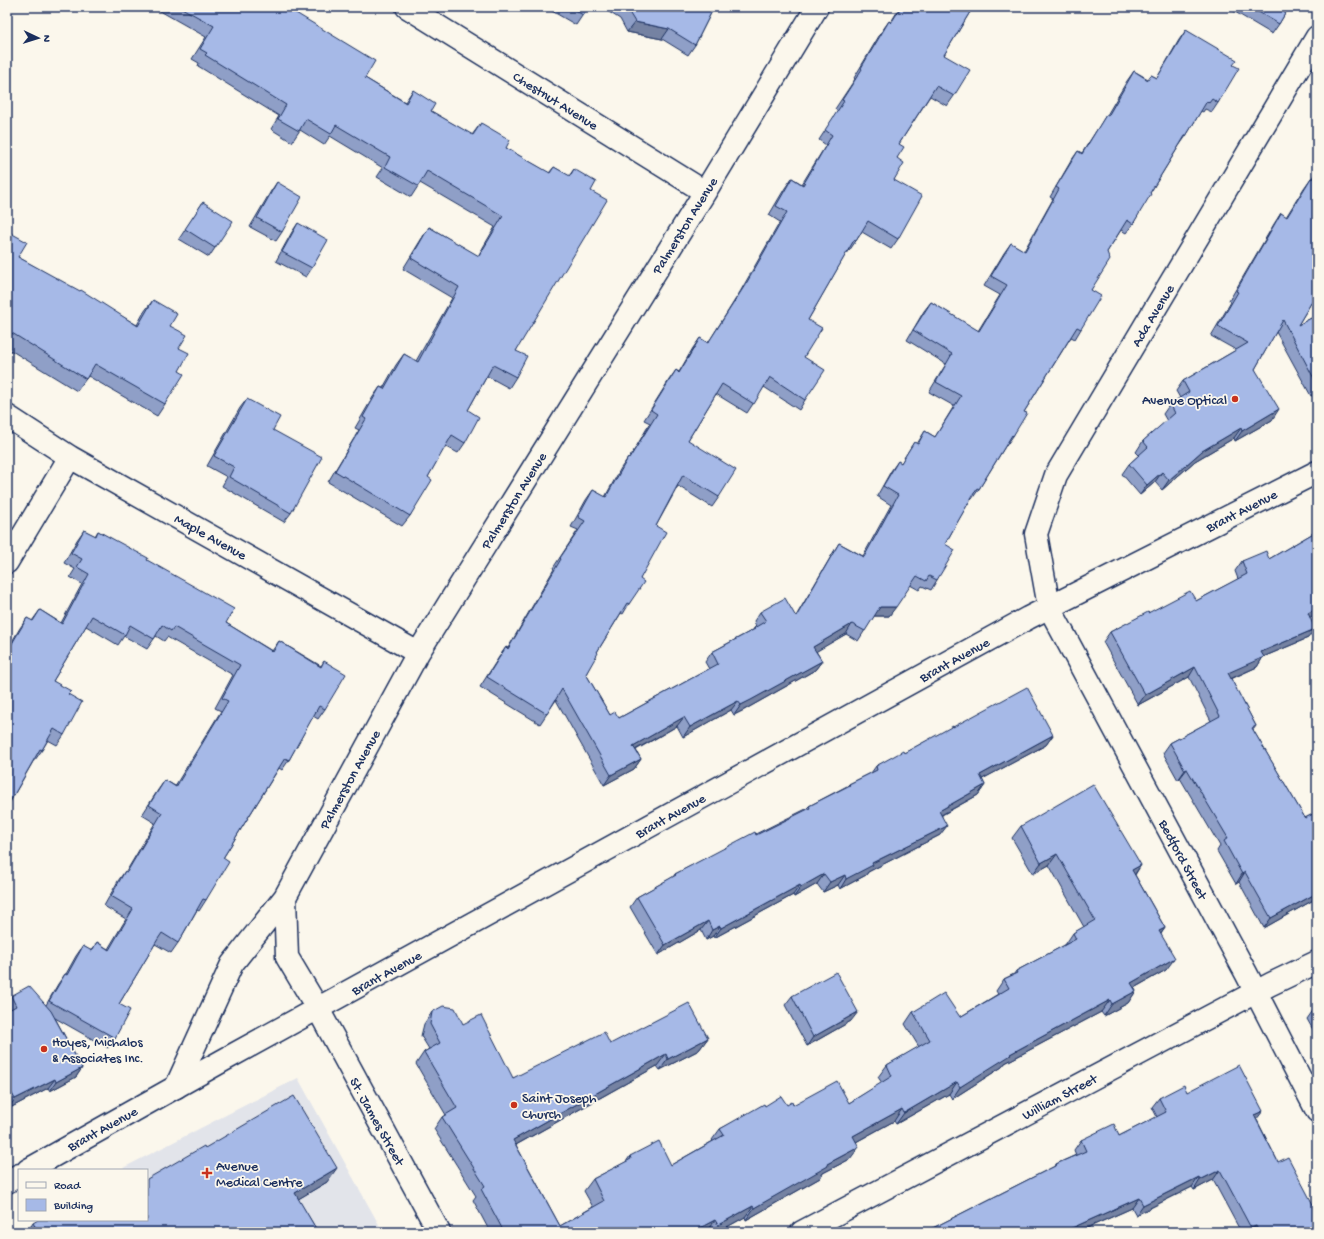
<svg xmlns="http://www.w3.org/2000/svg" width="1324" height="1239" font-family="'Gochi Hand',sans-serif">
<style>
.built{fill:#e2e4ea}
.lines{fill:none;stroke-linecap:round;stroke-linejoin:round}
.minor-casing{stroke:#1b2f5e;stroke-width:25}
.secondary-casing{stroke:#1b2f5e;stroke-width:25}
.minor{stroke:#fbf7ec;stroke-width:22}
.secondary{stroke:#fbf7ec;stroke-width:22}
.wall{fill:#8f9fc7;stroke:#1b2f5e}
.shaded-wall{fill:#7482a2;stroke:#1b2f5e}
.building{fill:#a6b9e7;stroke:#1b2f5e}
.poi-dot{fill:#c8321e;stroke:#fbf7ec;stroke-width:1.5}
.labels{text-anchor:middle;stroke-width:3.5;stroke-linejoin:round;paint-order:stroke}
.street-label{font-size:14px;fill:#1b2f5e;stroke:#fbf7ec}
.poi-label{font-size:14px;fill:#1b2f5e;stroke:#fbf7ec;text-anchor:start}
</style>
<rect width="100%" height="100%" fill="#fbf7ec"/>
<filter id="ink" filterUnits="userSpaceOnUse"><feTurbulence type="fractalNoise" baseFrequency=".025" numOctaves="2"/><feDisplacementMap in="SourceGraphic" scale="8" xChannelSelector="R" yChannelSelector="G"/><feConvolveMatrix kernelMatrix="1 2 1 2 8 2 1 2 1" color-interpolation-filters="sRGB"/></filter>
<g filter="url(#ink)">
<path class="built" d="M 298,1078 L 383,1232 L 158,1232 L 147,1211 L 147,1170 L 124,1170 L 123,1168 Z"/>
<g class="lines">
<defs>
<path id="minor" d="M 407,7 L 705,192
M 1317,37 L 1056,475 L 1036,534 L 1049,607 L 1246,973 L 1317,1111
M 7,416 L 70,457 L 418,653
M 7,562 L 70,457
M 285,897 L 287,957 L 318,1009 L 439,1232
M 176,1087 L 232,964 L 285,897 L 418,653 L 705,192 L 817,7
M 802,1232 L 1271,984 L 1317,962"/>
<path id="secondary" d="M 28,1170 L 222,1061 L 1028,618 L 1317,472
M 7,1182 L 19,1175"/>
</defs>
<use href="#minor" class="minor-casing"/>
<use href="#secondary" class="secondary-casing"/>
<use href="#minor" class="minor"/>
<use href="#secondary" class="secondary"/>
</g>
<path class="wall" d="M 153,7 L 286,7 L 365,78 L 405,102 L 413,90 L 431,111 L 472,135 L 481,123 L 506,148 L 549,173 L 554,167 L 569,176 L 574,169 L 591,191 L 516,351 L 516,377 L 509,388 L 487,376 L 468,410 L 465,443 L 458,453 L 445,446 L 428,477 L 410,516 L 402,526 L 328,482 L 359,430 L 355,428 L 373,397 L 380,387 L 383,388 L 396,365 L 404,354 L 416,361 L 452,298 L 403,269 L 422,238 L 429,227 L 478,256 L 495,227 L 420,183 L 411,197 L 377,177 L 383,168 L 330,136 L 324,145 L 300,130 L 292,142 L 271,129 L 279,116 L 198,66 L 199,63 L 192,59 L 206,37 Z
M 545,7 L 588,7 L 576,25 Z
M 601,7 L 714,7 L 695,45 L 688,55 L 662,39 L 627,32 L 620,19 Z
M 900,7 L 973,7 L 944,55 L 954,96 L 947,106 L 930,96 L 899,144 L 894,180 L 898,239 L 891,249 L 862,232 L 849,251 L 848,250 L 808,320 L 804,357 L 805,400 L 799,410 L 764,387 L 747,413 L 716,394 L 688,440 L 719,497 L 712,507 L 678,486 L 656,526 L 640,579 L 629,604 L 623,614 L 621,613 L 597,652 L 586,674 L 610,715 L 619,718 L 709,669 L 705,662 L 712,652 L 753,630 L 754,628 L 756,627 L 754,621 L 760,612 L 796,616 L 833,553 L 839,543 L 863,556 L 891,505 L 877,496 L 891,471 L 898,461 L 901,463 L 914,442 L 917,444 L 925,431 L 935,437 L 954,406 L 929,392 L 946,364 L 907,340 L 924,311 L 931,302 L 978,331 L 1000,295 L 984,286 L 1004,253 L 1011,243 L 1024,251 L 1053,199 L 1050,197 L 1071,161 L 1078,151 L 1082,153 L 1100,125 L 1106,115 L 1107,115 L 1127,81 L 1134,71 L 1148,79 L 1151,75 L 1157,78 L 1179,40 L 1186,30 L 1233,65 L 1218,103 L 1212,112 L 1205,109 L 1203,112 L 1201,111 L 1186,136 L 1179,146 L 1150,193 L 1133,224 L 1126,233 L 1121,230 L 1107,252 L 1091,290 L 1081,329 L 1075,339 L 1071,337 L 1024,412 L 1013,436 L 1006,446 L 1006,445 L 979,489 L 972,499 L 971,498 L 945,544 L 937,580 L 931,590 L 922,586 L 919,590 L 910,585 L 889,616 L 874,616 L 858,641 L 846,634 L 816,651 L 822,661 L 815,670 L 744,710 L 734,715 L 731,710 L 683,737 L 677,726 L 636,750 L 641,759 L 634,769 L 604,785 L 556,700 L 540,724 L 480,687 L 499,657 L 506,647 L 508,648 L 554,569 L 553,568 L 578,530 L 571,527 L 586,500 L 593,490 L 605,497 L 621,468 L 628,458 L 629,459 L 650,423 L 644,420 L 669,380 L 676,370 L 679,372 L 693,348 L 700,338 L 708,343 L 740,292 L 780,222 L 769,215 L 785,188 L 792,178 L 802,184 L 826,145 L 819,140 L 838,111 L 835,109 L 855,79 L 854,78 L 882,31 L 889,21 L 891,22 Z
M 1231,7 L 1289,7 L 1279,24 L 1272,34 L 1230,9 Z
M 1317,171 L 1317,293 L 1298,325 L 1317,315 L 1317,393 L 1311,396 L 1276,332 L 1255,369 L 1272,420 L 1235,441 L 1234,438 L 1195,461 L 1162,490 L 1155,482 L 1140,495 L 1122,474 L 1129,464 L 1139,455 L 1136,452 L 1143,441 L 1167,421 L 1163,414 L 1170,404 L 1180,398 L 1176,391 L 1183,381 L 1236,350 L 1211,336 L 1231,302 L 1229,301 L 1274,224 L 1281,213 L 1286,217 L 1304,188 L 1311,178 L 1312,178 Z
M 277,182 L 282,232 L 276,241 L 250,227 L 271,191 Z
M 203,202 L 215,248 L 209,257 L 179,239 Z
M 298,223 L 312,268 L 306,277 L 276,261 L 292,232 Z
M 7,231 L 18,257 L 137,325 L 144,312 L 153,300 L 170,326 L 179,348 L 179,371 L 165,404 L 157,416 L 88,376 L 77,391 L 7,348 Z
M 247,399 L 291,513 L 284,522 L 222,486 L 227,477 L 207,466 L 240,408 Z
M 84,530 L 95,536 L 98,531 L 147,560 L 226,623 L 272,651 L 279,641 L 321,666 L 324,661 L 325,709 L 318,719 L 313,716 L 289,760 L 282,770 L 279,768 L 223,858 L 206,900 L 199,911 L 197,910 L 178,943 L 171,953 L 155,944 L 119,1004 L 115,1038 L 108,1048 L 55,1018 L 82,1068 L 76,1077 L 50,1091 L 48,1088 L 8,1109 L 7,1106 L 7,1011 L 8,1010 L 7,1001 L 11,996 L 46,1005 L 58,984 L 65,974 L 66,974 L 76,956 L 83,946 L 91,951 L 97,942 L 108,949 L 126,919 L 104,906 L 118,881 L 125,871 L 126,872 L 155,823 L 142,815 L 158,790 L 165,780 L 175,786 L 221,711 L 215,708 L 233,675 L 167,637 L 164,641 L 156,636 L 147,649 L 124,636 L 118,645 L 86,626 L 53,681 L 68,694 L 64,735 L 57,745 L 48,740 L 42,750 L 35,760 L 34,760 L 7,807 L 7,650 L 20,628 L 27,618 L 32,621 L 40,610 L 61,623 L 82,584 L 70,577 L 75,569 L 64,563 L 77,540 Z
M 1317,531 L 1317,614 L 1310,617 L 1308,638 L 1263,657 L 1257,667 L 1231,679 L 1256,726 L 1253,730 L 1305,818 L 1317,812 L 1317,898 L 1264,928 L 1239,882 L 1236,884 L 1217,851 L 1220,846 L 1180,778 L 1178,780 L 1163,753 L 1170,743 L 1211,721 L 1189,677 L 1138,705 L 1103,642 L 1110,632 L 1148,613 L 1196,601 L 1238,579 L 1235,571 L 1242,561 L 1269,559 Z
M 953,727 L 1053,735 L 1046,745 L 982,779 L 985,785 L 978,795 L 942,815 L 940,835 L 868,872 L 866,875 L 840,889 L 838,885 L 823,892 L 817,884 L 794,897 L 793,895 L 714,938 L 713,936 L 706,940 L 701,930 L 658,955 L 630,907 L 637,897 L 673,877 L 675,874 L 806,809 L 809,806 L 847,786 L 849,784 L 871,773 L 876,766 L 904,753 Z
M 1021,826 L 1141,865 L 1135,875 L 1165,928 L 1161,934 L 1166,970 L 1134,988 L 1136,991 L 1128,1003 L 1104,1016 L 1101,1012 L 1005,1063 L 1002,1067 L 952,1099 L 949,1094 L 896,1124 L 894,1121 L 856,1142 L 850,1159 L 823,1173 L 820,1178 L 746,1220 L 745,1217 L 718,1232 L 490,1232 L 473,1200 L 476,1196 L 434,1129 L 442,1117 L 446,1115 L 416,1064 L 424,1052 L 429,1049 L 421,1036 L 424,1024 L 432,1012 L 463,1024 L 513,1078 L 610,1044 L 708,1038 L 699,1050 L 660,1070 L 657,1066 L 516,1145 L 560,1226 L 593,1207 L 584,1191 L 593,1179 L 626,1162 L 630,1156 L 671,1165 L 713,1141 L 712,1140 L 720,1129 L 765,1106 L 849,1103 L 882,1083 L 878,1077 L 887,1065 L 919,1047 L 905,1024 L 913,1012 L 960,1017 L 998,994 L 996,991 L 1004,979 L 1014,974 L 1016,971 L 1065,945 L 1073,933 L 1084,927 L 1049,865 L 1033,874 L 1012,838 Z
M 792,996 L 851,1021 L 807,1046 L 785,1005 Z
M 1317,1007 L 1317,1037 L 1307,1019 L 1314,1009 Z
M 1187,1092 L 1257,1120 L 1278,1162 L 1317,1232 L 1241,1232 L 1213,1180 L 1194,1190 L 1192,1187 L 1136,1215 L 1132,1208 L 1078,1232 L 925,1232 L 1055,1166 L 1056,1164 L 1076,1155 L 1074,1150 L 1081,1140 L 1119,1136 L 1157,1117 L 1152,1107 L 1159,1098 Z
M 205,1148 L 327,1182 L 298,1199 L 318,1232 L 27,1232 L 33,1223 L 147,1220 Z"/>
<path class="shaded-wall" d="M 635,22 L 669,29 L 662,39 L 627,32 Z
M 1317,388 L 1317,393 L 1311,396 Z
M 1279,409 L 1272,420 L 1235,441 L 1242,431 Z
M 1241,428 L 1234,438 L 1195,461 L 1162,490 L 1169,480 L 1202,451 Z
M 1162,472 L 1155,482 L 1140,495 L 1147,485 Z
M 880,607 L 896,607 L 889,616 L 873,616 Z
M 1317,608 L 1317,613 L 1301,623 L 1308,613 Z
M 852,624 L 846,634 L 807,657 L 813,647 Z
M 1315,629 L 1308,638 L 1263,657 L 1257,667 L 1221,683 L 1228,673 L 1261,652 Z
M 822,661 L 815,670 L 744,710 L 734,715 L 741,705 Z
M 1195,667 L 1189,677 L 1138,705 L 1145,695 Z
M 738,701 L 731,710 L 683,737 L 690,727 Z
M 684,717 L 677,726 L 626,755 L 633,746 Z
M 1053,735 L 1046,745 L 973,784 L 980,775 Z
M 641,759 L 634,769 L 604,785 L 611,775 Z
M 1187,769 L 1180,778 L 1178,780 L 1185,770 Z
M 985,785 L 978,795 L 932,820 L 939,811 Z
M 947,826 L 940,835 L 868,872 L 866,875 L 840,889 L 846,879 L 872,863 Z
M 1057,854 L 1049,865 L 1033,874 L 1041,863 Z
M 1141,865 L 1133,877 L 1132,870 Z
M 1245,872 L 1239,882 L 1236,884 L 1242,874 Z
M 824,874 L 817,884 L 794,897 L 801,887 Z
M 845,875 L 838,885 L 823,892 L 830,882 Z
M 800,885 L 793,895 L 714,938 L 721,928 Z
M 1317,893 L 1317,898 L 1264,928 L 1271,918 Z
M 708,921 L 701,930 L 658,955 L 665,945 Z
M 720,926 L 713,936 L 706,940 L 712,930 Z
M 1165,928 L 1157,939 L 1159,931 Z
M 1175,958 L 1166,970 L 1123,994 L 1131,983 Z
M 1136,991 L 1128,1003 L 1104,1016 L 1112,1004 Z
M 1110,1000 L 1101,1012 L 1005,1063 L 1002,1067 L 952,1099 L 960,1087 L 1010,1054 Z
M 858,1012 L 851,1021 L 807,1046 L 813,1037 Z
M 708,1038 L 699,1050 L 660,1070 L 668,1059 Z
M 666,1054 L 657,1066 L 505,1151 L 513,1140 Z
M 82,1068 L 76,1077 L 50,1091 L 56,1082 Z
M 55,1079 L 48,1088 L 8,1109 L 15,1099 Z
M 957,1082 L 949,1094 L 896,1124 L 904,1113 Z
M 902,1109 L 894,1121 L 845,1148 L 853,1136 Z
M 1263,1111 L 1256,1120 L 1254,1115 Z
M 859,1147 L 850,1159 L 823,1173 L 820,1178 L 746,1220 L 754,1208 L 827,1164 Z
M 337,1168 L 327,1182 L 285,1207 L 295,1193 Z
M 1220,1170 L 1213,1180 L 1194,1190 L 1200,1180 Z
M 1199,1177 L 1192,1187 L 1136,1215 L 1143,1205 Z
M 1139,1198 L 1132,1208 L 1078,1232 L 1063,1232 Z
M 753,1206 L 745,1217 L 718,1232 L 713,1232 L 718,1225 Z
M 715,1220 L 707,1232 L 692,1232 Z
M 1256,1226 L 1252,1232 L 1248,1232 L 1251,1228 Z"/>
<path class="building" d="M 180,7 L 286,7 L 375,61 L 365,78 L 406,103 L 413,90 L 435,104 L 431,111 L 473,135 L 481,123 L 510,140 L 506,148 L 550,173 L 554,167 L 570,176 L 574,169 L 596,182 L 591,191 L 607,200 L 516,351 L 527,356 L 516,377 L 493,365 L 468,410 L 479,417 L 465,443 L 452,435 L 428,477 L 432,480 L 410,516 L 335,471 L 366,419 L 363,417 L 380,387 L 384,389 L 404,354 L 418,362 L 459,287 L 411,258 L 429,227 L 479,256 L 503,216 L 427,171 L 418,186 L 385,167 L 390,157 L 336,125 L 331,134 L 306,119 L 299,131 L 278,119 L 286,105 L 205,55 L 207,53 L 200,49 L 214,26 Z
M 569,7 L 588,7 L 583,15 Z
M 624,7 L 714,7 L 695,45 L 669,29 L 635,22 L 627,9 Z
M 901,7 L 973,7 L 944,55 L 970,70 L 954,96 L 936,86 L 899,144 L 904,147 L 897,158 L 904,163 L 894,180 L 922,196 L 898,239 L 868,221 L 856,241 L 854,240 L 808,320 L 822,328 L 804,357 L 825,370 L 805,400 L 770,377 L 754,404 L 722,384 L 688,440 L 736,470 L 719,497 L 683,475 L 656,526 L 666,532 L 640,579 L 644,582 L 629,604 L 627,603 L 597,652 L 598,653 L 586,674 L 610,715 L 615,712 L 619,718 L 718,664 L 712,652 L 755,629 L 754,628 L 766,621 L 760,612 L 785,598 L 796,617 L 839,543 L 864,557 L 898,495 L 883,486 L 898,461 L 901,463 L 914,442 L 918,444 L 925,431 L 935,437 L 961,396 L 936,382 L 952,354 L 913,330 L 931,302 L 979,331 L 1007,285 L 991,276 L 1011,243 L 1025,251 L 1059,189 L 1056,187 L 1078,151 L 1082,154 L 1106,115 L 1108,116 L 1134,71 L 1148,80 L 1151,75 L 1157,78 L 1186,30 L 1237,60 L 1233,65 L 1239,68 L 1218,103 L 1212,99 L 1209,103 L 1207,101 L 1186,136 L 1185,136 L 1150,193 L 1151,194 L 1133,224 L 1127,220 L 1107,252 L 1110,260 L 1091,290 L 1101,296 L 1081,329 L 1077,327 L 1024,412 L 1027,413 L 1013,436 L 1012,435 L 979,489 L 977,488 L 945,544 L 955,550 L 937,580 L 929,576 L 926,581 L 917,576 L 896,607 L 880,607 L 865,631 L 852,624 L 813,647 L 822,661 L 751,700 L 741,705 L 738,701 L 690,727 L 684,717 L 633,746 L 641,759 L 611,775 L 562,689 L 547,714 L 487,677 L 506,647 L 508,649 L 561,559 L 560,558 L 585,521 L 578,517 L 593,490 L 606,497 L 628,458 L 629,459 L 657,414 L 651,410 L 676,370 L 679,373 L 700,338 L 708,343 L 747,282 L 787,212 L 776,206 L 792,178 L 803,185 L 832,135 L 825,130 L 844,101 L 842,100 L 862,69 L 861,68 L 889,21 L 891,23 Z
M 1250,7 L 1289,7 L 1279,24 Z
M 1317,171 L 1317,293 L 1298,325 L 1317,315 L 1317,384 L 1283,320 L 1255,369 L 1279,409 L 1242,431 L 1241,428 L 1202,451 L 1169,480 L 1162,472 L 1147,485 L 1129,464 L 1148,447 L 1143,441 L 1175,413 L 1170,404 L 1189,392 L 1183,381 L 1248,343 L 1218,326 L 1238,292 L 1236,291 L 1281,213 L 1287,217 L 1311,178 L 1312,179 Z
M 277,182 L 302,197 L 282,232 L 257,218 Z
M 203,202 L 233,221 L 215,248 L 185,229 Z
M 298,223 L 328,240 L 312,268 L 282,252 Z
M 7,231 L 27,242 L 18,257 L 80,291 L 81,290 L 138,326 L 153,300 L 177,314 L 170,326 L 187,335 L 179,348 L 189,353 L 179,371 L 184,374 L 165,404 L 95,364 L 86,379 L 12,333 L 10,337 L 7,336 Z
M 247,399 L 280,417 L 273,430 L 322,457 L 291,513 L 229,477 L 234,467 L 214,456 Z
M 84,530 L 96,536 L 98,531 L 148,558 L 147,560 L 234,609 L 226,623 L 273,652 L 279,641 L 321,667 L 324,661 L 346,674 L 325,709 L 319,706 L 289,760 L 285,758 L 223,858 L 229,862 L 206,900 L 203,899 L 178,943 L 162,933 L 158,939 L 119,1004 L 130,1010 L 115,1038 L 49,1001 L 65,974 L 67,975 L 83,946 L 92,951 L 97,942 L 109,950 L 133,909 L 111,896 L 125,871 L 127,872 L 162,813 L 149,805 L 165,780 L 176,787 L 228,701 L 222,698 L 240,665 L 174,627 L 171,631 L 162,625 L 154,639 L 130,625 L 125,635 L 92,616 L 53,681 L 71,691 L 68,694 L 82,702 L 64,735 L 54,729 L 42,750 L 40,749 L 7,807 L 7,652 L 27,618 L 33,621 L 40,610 L 62,624 L 89,574 L 77,567 L 82,559 L 71,553 Z
M 1317,531 L 1317,608 L 1308,613 L 1315,629 L 1261,652 L 1264,657 L 1228,673 L 1256,726 L 1252,728 L 1305,818 L 1317,812 L 1317,893 L 1271,918 L 1245,872 L 1242,874 L 1224,841 L 1228,838 L 1187,769 L 1185,770 L 1170,743 L 1220,716 L 1195,667 L 1145,695 L 1110,632 L 1148,612 L 1148,613 L 1190,591 L 1196,601 L 1247,574 L 1242,561 L 1266,551 L 1269,559 Z
M 1027,687 L 1053,735 L 980,775 L 985,785 L 939,811 L 947,826 L 872,863 L 873,865 L 846,879 L 845,875 L 830,882 L 824,874 L 801,887 L 800,885 L 721,928 L 720,926 L 712,930 L 708,921 L 665,945 L 637,897 L 676,875 L 675,874 L 755,832 L 756,835 L 810,808 L 809,806 L 850,785 L 849,784 L 877,770 L 876,766 L 903,751 L 904,753 L 953,726 L 953,727 Z
M 1093,784 L 1141,865 L 1132,870 L 1165,928 L 1159,931 L 1175,958 L 1131,983 L 1136,991 L 1112,1004 L 1110,1000 L 1010,1054 L 1011,1055 L 960,1087 L 957,1082 L 904,1113 L 902,1109 L 853,1136 L 859,1147 L 827,1164 L 828,1166 L 754,1208 L 753,1206 L 718,1225 L 715,1220 L 692,1232 L 504,1232 L 481,1189 L 485,1186 L 442,1117 L 457,1108 L 424,1052 L 440,1043 L 430,1024 L 432,1012 L 443,1006 L 455,1008 L 463,1024 L 481,1015 L 513,1078 L 604,1032 L 610,1044 L 689,1003 L 708,1038 L 668,1059 L 666,1054 L 513,1140 L 560,1226 L 604,1201 L 593,1179 L 631,1159 L 630,1156 L 659,1141 L 671,1165 L 724,1135 L 720,1129 L 764,1104 L 765,1106 L 781,1096 L 787,1105 L 792,1102 L 793,1105 L 837,1081 L 849,1103 L 892,1076 L 887,1065 L 930,1040 L 913,1012 L 944,993 L 960,1017 L 1009,988 L 1004,979 L 1017,973 L 1016,971 L 1076,939 L 1073,933 L 1095,920 L 1057,854 L 1041,863 L 1021,826 Z
M 836,972 L 858,1012 L 813,1037 L 792,996 Z
M 29,986 L 51,1011 L 82,1068 L 56,1082 L 55,1079 L 15,1099 L 10,1090 L 7,1092 L 7,1011 L 16,1006 L 11,996 Z
M 1317,1007 L 1317,1013 L 1314,1009 Z
M 1239,1065 L 1263,1111 L 1254,1115 L 1278,1162 L 1288,1157 L 1317,1212 L 1317,1232 L 1259,1232 L 1256,1226 L 1251,1228 L 1220,1170 L 1200,1180 L 1199,1177 L 1143,1205 L 1139,1198 L 1063,1232 L 925,1232 L 1057,1165 L 1056,1164 L 1086,1151 L 1081,1140 L 1114,1124 L 1119,1136 L 1166,1112 L 1159,1098 L 1184,1085 L 1187,1092 Z
M 294,1096 L 337,1168 L 295,1193 L 318,1232 L 36,1232 L 38,1231 L 33,1223 L 38,1220 L 147,1220 L 147,1179 L 204,1146 L 205,1148 Z"/>
</g>
<g class="poi-dot">
<circle cx="1235" cy="399" r="4"/>
<circle cx="44" cy="1049" r="4"/>
<circle cx="514" cy="1105" r="4"/>
<path d="M205 1167h4v4h4v4h-4v4h-4v-4h-4v-4h4z"/>
</g>
<g class="labels">
<g class="street-label">
<text transform="translate(556 100) rotate(32)" y="5">Chestnut Avenue</text>
<text transform="translate(684 225) rotate(-58)" y="5">Palmerston Avenue</text>
<text transform="translate(1152 315) rotate(-59)" y="5">Ada Avenue</text>
<text transform="translate(513 500) rotate(-58)" y="5">Palmerston Avenue</text>
<text transform="translate(1241 510) rotate(-27)" y="5">Brant Avenue</text>
<text transform="translate(211 536) rotate(29)" y="5">Maple Avenue</text>
<text transform="translate(954 659) rotate(-29)" y="5">Brant Avenue</text>
<text transform="translate(349 779) rotate(-61)" y="5">Palmerston Avenue</text>
<text transform="translate(670 815) rotate(-29)" y="5">Brant Avenue</text>
<text transform="translate(1184 859) rotate(62)" y="5">Bedford Street</text>
<text transform="translate(386 972) rotate(-29)" y="5">Brant Avenue</text>
<text transform="translate(1059 1096) rotate(-28)" y="5">William Street</text>
<text transform="translate(378 1121) rotate(61)" y="5">St. James Street</text>
<text transform="translate(102 1128) rotate(-29)" y="5">Brant Avenue</text>
</g>
<g class="poi-label">
<text x="1227" y="404" text-anchor="end">Avenue Optical</text>
<text x="52" y="1046">Hoyes, Michalos<tspan x="52" dy="16">&amp; Associates Inc.</tspan></text>
<text x="522" y="1102">Saint Joseph<tspan x="522" dy="16">Church</tspan></text>
<text x="216" y="1170">Avenue<tspan x="216" dy="16">Medical Centre</tspan></text>
</g>
</g>
<rect width="1324" height="1239" fill="none" stroke="#fbf7ec" stroke-width="24"/>
<rect x="12" y="12" width="1300" height="1215" fill="none" stroke="#1b2f5e" stroke-width="1.5" filter="url(#ink)"/>
<rect x="18" y="1169" width="130" height="52" fill="#fbf7ec" stroke="#a1a7b3"/>
<rect x="26" y="1182" width="20" height="6" fill="#fbf7ec" stroke="#a1a7b3"/>
<text x="54" y="1189" font-size="12" fill="#1b2f5e">Road</text>
<rect x="26" y="1199" width="20" height="12" fill="#a6b9e7" stroke="#a1a7b3"/>
<text x="54" y="1209" font-size="12" fill="#1b2f5e">Building</text>
<g transform="translate(38 38) rotate(94)" stroke="#fbf7ec" stroke-width="3" paint-order="stroke">
<path d="M0-3L7 15L0 10L-7 15Z" fill="#1b2f5e"/>
<text y="-6" font-size="11" font-weight="bold" text-anchor="middle" fill="#1b2f5e">N</text>
</g>
</svg>
